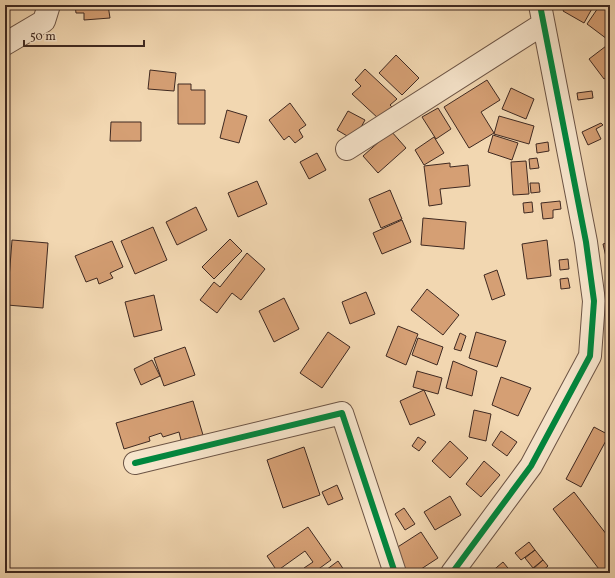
<svg xmlns="http://www.w3.org/2000/svg" width="615" height="578" font-family="Vollkorn,serif">
<style>
.building{fill:#d59f74;stroke:#3f2921}
.lines{fill:none;stroke-linecap:round;stroke-linejoin:round}
.minor-casing{stroke:#6c5445;stroke-width:24}
.minor{stroke:#f7e5cc;stroke-width:22}
.cycleway-casing{stroke:#f7e5cc;stroke-width:8}
.cycleway{stroke:#00873e;stroke-width:6}
</style>
<rect width="100%" height="100%" fill="#f2d7b1"/>
<filter id="stains"><feTurbulence type="fractalNoise" baseFrequency=".005" numOctaves="4"/><feColorMatrix values="0 0 0 0 .2 0 0 0 0 .09 0 0 0 0 .02 0 0 0 .5 -.17"/></filter>
<radialGradient id="worn" r=".72"><stop offset=".6" stop-color="#630" stop-opacity="0"/><stop offset="1" stop-color="#630" stop-opacity=".3"/></radialGradient>
<path class="building" d="M 75,5 L 108,5 L 110,18 L 84,20 L 84,13 L 76,13 Z
M 566,5 L 594,5 L 584,23 L 563,11 Z
M 600,5 L 610,11 L 610,35 L 607,39 L 587,24 Z
M 610,43 L 610,75 L 604,79 L 589,59 Z
M 396,55 L 419,78 L 402,95 L 379,73 Z
M 365,69 L 397,99 L 390,105 L 396,111 L 379,119 L 352,94 L 361,86 L 355,80 Z
M 150,70 L 176,73 L 174,91 L 148,89 Z
M 487,80 L 500,100 L 481,112 L 494,133 L 469,148 L 444,107 Z
M 178,84 L 191,84 L 191,90 L 205,90 L 205,124 L 178,124 Z
M 511,88 L 534,99 L 526,119 L 502,109 Z
M 592,91 L 593,98 L 578,100 L 577,93 Z
M 290,103 L 306,125 L 299,130 L 303,137 L 295,143 L 289,136 L 284,140 L 269,120 Z
M 438,108 L 451,129 L 436,139 L 422,117 Z
M 227,110 L 247,116 L 239,143 L 220,138 Z
M 348,111 L 365,120 L 354,140 L 337,130 Z
M 499,116 L 534,126 L 529,144 L 494,134 Z
M 111,122 L 141,122 L 141,141 L 110,141 Z
M 601,123 L 603,125 L 596,129 L 601,139 L 588,145 L 582,132 Z
M 391,131 L 406,148 L 378,173 L 363,156 Z
M 493,135 L 518,143 L 512,160 L 488,152 Z
M 434,137 L 444,153 L 424,165 L 415,150 Z
M 548,142 L 549,151 L 537,153 L 536,144 Z
M 317,153 L 326,170 L 309,179 L 300,162 Z
M 537,158 L 539,168 L 530,169 L 529,159 Z
M 526,161 L 529,194 L 513,195 L 511,162 Z
M 450,163 L 450,167 L 468,165 L 470,186 L 440,189 L 442,204 L 429,206 L 424,166 Z
M 257,181 L 267,204 L 238,217 L 228,193 Z
M 530,183 L 539,183 L 540,192 L 531,193 Z
M 390,190 L 402,219 L 381,228 L 369,199 Z
M 560,201 L 561,209 L 553,210 L 553,218 L 543,219 L 541,203 Z
M 532,202 L 533,212 L 524,213 L 523,203 Z
M 196,207 L 207,230 L 177,245 L 166,222 Z
M 423,218 L 466,222 L 464,249 L 421,245 Z
M 402,220 L 411,242 L 382,254 L 373,233 Z
M 153,227 L 167,260 L 135,274 L 121,241 Z
M 230,239 L 242,251 L 214,279 L 202,267 Z
M 12,240 L 48,243 L 43,308 L 7,305 Z
M 547,240 L 551,276 L 527,279 L 522,244 Z
M 112,241 L 123,267 L 110,273 L 113,278 L 99,284 L 97,278 L 86,282 L 75,256 Z
M 610,242 L 610,256 L 606,257 L 603,244 Z
M 247,253 L 265,269 L 241,300 L 232,293 L 217,313 L 200,300 L 214,282 L 220,287 Z
M 568,259 L 569,269 L 560,270 L 559,260 Z
M 497,270 L 505,295 L 492,300 L 484,275 Z
M 568,278 L 570,288 L 561,289 L 560,279 Z
M 427,289 L 459,315 L 443,335 L 411,310 Z
M 366,292 L 375,314 L 350,324 L 342,302 Z
M 154,295 L 162,330 L 134,337 L 125,302 Z
M 284,298 L 299,329 L 274,342 L 259,311 Z
M 398,326 L 418,334 L 406,365 L 386,356 Z
M 328,332 L 350,347 L 322,388 L 300,373 Z
M 476,332 L 506,341 L 497,367 L 469,358 Z
M 460,333 L 466,336 L 461,351 L 454,349 Z
M 418,338 L 443,347 L 437,365 L 412,355 Z
M 185,347 L 195,375 L 164,386 L 154,358 Z
M 152,360 L 160,376 L 141,385 L 134,369 Z
M 453,361 L 477,371 L 472,396 L 446,388 Z
M 417,371 L 442,378 L 438,394 L 413,387 Z
M 501,377 L 531,388 L 518,416 L 492,405 Z
M 424,390 L 435,415 L 410,425 L 400,401 Z
M 193,401 L 203,435 L 181,440 L 179,432 L 163,437 L 161,433 L 149,437 L 150,441 L 124,449 L 116,423 Z
M 474,410 L 491,414 L 486,441 L 469,437 Z
M 594,427 L 609,435 L 581,487 L 566,479 Z
M 501,431 L 517,442 L 507,456 L 492,445 Z
M 418,437 L 426,442 L 419,451 L 412,446 Z
M 450,441 L 468,458 L 450,478 L 432,461 Z
M 304,447 L 320,495 L 283,508 L 267,460 Z
M 484,461 L 500,475 L 481,497 L 466,484 Z
M 337,485 L 343,499 L 328,505 L 322,492 Z
M 574,492 L 610,539 L 610,573 L 602,573 L 553,509 Z
M 450,496 L 461,515 L 435,530 L 424,512 Z
M 404,508 L 415,524 L 405,530 L 395,514 Z
M 308,527 L 331,560 L 313,573 L 307,573 L 304,568 L 313,562 L 305,551 L 277,571 L 267,556 Z
M 421,532 L 438,558 L 415,573 L 407,573 L 393,550 Z
M 529,542 L 535,550 L 521,560 L 515,553 Z
M 535,550 L 543,560 L 533,568 L 525,558 Z
M 543,560 L 548,566 L 540,573 L 537,573 L 533,569 Z
M 338,561 L 346,573 L 322,573 Z
M 503,562 L 512,573 L 490,573 Z"/>
<g class="lines">
<defs>
<path id="minor" d="M 5,44 L 44,21 L 49,5
M 347,149 L 543,24
M 135,463 L 342,413 L 395,573
M 452,573 L 531,466 L 590,356 L 594,301 L 586,242 L 540,5"/>
</defs>
<use href="#minor" class="minor-casing"/>
<use href="#minor" class="minor"/>
<defs>
<path id="cycleway" d="M 135,463 L 342,413 L 395,573
M 452,573 L 531,466 L 590,356 L 594,301 L 586,242 L 540,5"/>
</defs>
<use href="#cycleway" class="cycleway-casing"/>
<use href="#cycleway" class="cycleway"/>
</g>
<rect width="615" height="578" fill="none" stroke="#f2d7b1" stroke-width="20"/>
<rect x="6" y="6" width="603" height="566" fill="none" stroke="#3f2921" stroke-width="2"/>
<rect x="10" y="10" width="595" height="558" fill="none" stroke="#3f2921"/>
<path d="M24 40v6h120v-6" fill="none" stroke="#3f2921" stroke-width="2"/>
<text x="30" y="40" font-size="12" fill="#3f2921" stroke="#f7e5cc" stroke-width="3" paint-order="stroke">50 m</text>
<rect width="100%" height="100%" filter="url(#stains)"/>
<rect width="100%" height="100%" fill="url(#worn)"/>
</svg>
